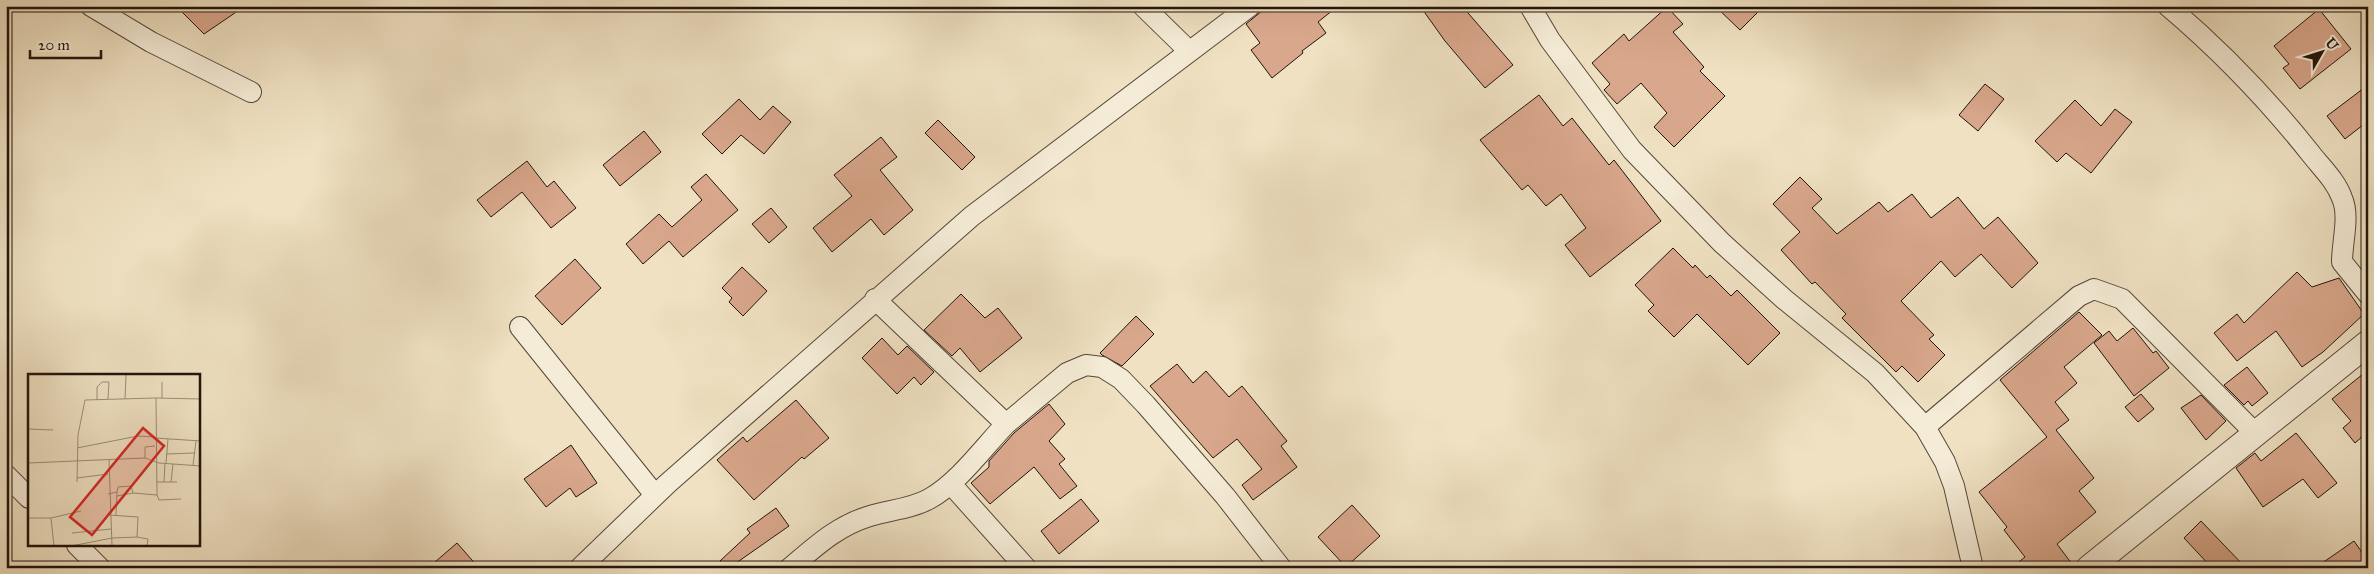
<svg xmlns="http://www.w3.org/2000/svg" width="2374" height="574" font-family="'IM FELL Great Primer',serif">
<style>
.building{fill:#d9a78c;stroke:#22140b}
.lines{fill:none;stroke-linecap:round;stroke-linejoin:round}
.minor-casing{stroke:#554739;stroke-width:22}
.tertiary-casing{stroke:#554739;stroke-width:27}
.minor{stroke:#f5ecd7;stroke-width:20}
.tertiary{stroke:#f5ecd7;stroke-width:25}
.inset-road{fill:none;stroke:#9d8f79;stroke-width:1}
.view{fill:#d62828;fill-opacity:0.15;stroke:#d62828;stroke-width:2.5}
.inset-edge{fill:none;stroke:#22140b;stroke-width:2.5}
</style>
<rect width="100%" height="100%" fill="#efe1c2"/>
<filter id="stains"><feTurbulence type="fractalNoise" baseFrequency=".004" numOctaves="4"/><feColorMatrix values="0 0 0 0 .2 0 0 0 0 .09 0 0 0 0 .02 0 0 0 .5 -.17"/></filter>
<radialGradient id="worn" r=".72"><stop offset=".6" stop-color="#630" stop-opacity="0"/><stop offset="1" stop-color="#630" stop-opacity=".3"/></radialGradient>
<path class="building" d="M 176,6 L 245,6 L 204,34 Z
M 1268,6 L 1338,6 L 1318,22 L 1326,33 L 1302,51 L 1303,53 L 1272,78 L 1251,50 L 1260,43 L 1246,24 Z
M 1420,6 L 1462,6 L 1513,65 L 1485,88 L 1445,41 Z
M 1715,6 L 1764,6 L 1740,30 Z
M 1667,7 L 1683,24 L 1673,32 L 1704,67 L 1700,71 L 1725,96 L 1674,147 L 1654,127 L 1667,113 L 1641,83 L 1617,104 L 1604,90 L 1610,84 L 1592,63 L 1624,34 L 1629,41 Z
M 2319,9 L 2351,49 L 2300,89 L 2283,68 L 2289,64 L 2274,46 Z
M 1985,84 L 2004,99 L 1978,131 L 1959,115 Z
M 2368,85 L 2368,121 L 2345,139 L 2327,116 Z
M 1539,95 L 1563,126 L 1572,118 L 1609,165 L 1614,160 L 1661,221 L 1590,277 L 1565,245 L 1586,228 L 1561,194 L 1546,206 L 1528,185 L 1522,190 L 1480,140 Z
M 739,99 L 760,120 L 773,106 L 791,122 L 764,154 L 741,135 L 722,154 L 702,134 Z
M 2075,100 L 2101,126 L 2115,109 L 2132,122 L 2091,173 L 2066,153 L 2057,162 L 2035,141 Z
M 938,120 L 975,157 L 962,170 L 925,133 Z
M 644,131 L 661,152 L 620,186 L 603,165 Z
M 881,137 L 897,157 L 880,170 L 913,210 L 884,235 L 871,219 L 832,252 L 813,228 L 852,196 L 834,175 Z
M 527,161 L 547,187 L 554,181 L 576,208 L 551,228 L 522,192 L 491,217 L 477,200 Z
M 706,174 L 738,210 L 683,257 L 669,241 L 643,264 L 626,244 L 659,214 L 672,227 L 702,200 L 691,187 Z
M 1800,177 L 1822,199 L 1812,208 L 1837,234 L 1879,202 L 1888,212 L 1912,194 L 1931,218 L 1958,197 L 1984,229 L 1998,217 L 2038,263 L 2012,288 L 1981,254 L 1955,277 L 1941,261 L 1901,301 L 1934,335 L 1929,339 L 1945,355 L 1918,382 L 1902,366 L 1896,372 L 1842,318 L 1846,314 L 1815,282 L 1812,284 L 1781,250 L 1800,232 L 1773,204 Z
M 771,208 L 787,227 L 769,243 L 752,224 Z
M 1673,248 L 1693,268 L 1695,265 L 1707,278 L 1710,275 L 1731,296 L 1737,290 L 1780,333 L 1748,365 L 1697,314 L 1674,337 L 1648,311 L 1654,305 L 1635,285 Z
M 575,259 L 601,288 L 562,325 L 535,296 Z
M 742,267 L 767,291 L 743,316 L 729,302 L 732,298 L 722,288 Z
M 2297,272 L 2312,287 L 2339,278 L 2364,314 L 2323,352 L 2302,367 L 2276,331 L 2237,361 L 2214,333 L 2237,314 L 2244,323 Z
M 961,294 L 985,318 L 998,308 L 1022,338 L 980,372 L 960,348 L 952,356 L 924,330 Z
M 2079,312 L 2102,335 L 2064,367 L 2077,383 L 2055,402 L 2069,420 L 2056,430 L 2094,478 L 2079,491 L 2096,512 L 2057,544 L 2075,568 L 2011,568 L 2025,557 L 2004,530 L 2007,527 L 1979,492 L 2047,437 L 2000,380 Z
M 1136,316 L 1154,334 L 1122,366 L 1102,355 L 1100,353 Z
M 2133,328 L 2153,353 L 2156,351 L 2169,368 L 2134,396 L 2094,343 L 2109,331 L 2117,341 Z
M 882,338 L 898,355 L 907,346 L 934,372 L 921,385 L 914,377 L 897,394 L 862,358 Z
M 1177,364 L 1193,383 L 1206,371 L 1229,397 L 1242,386 L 1287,441 L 1281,446 L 1297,467 L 1253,500 L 1242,485 L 1262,469 L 1237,439 L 1213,458 L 1150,386 Z
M 2247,367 L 2268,393 L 2252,406 L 2248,401 L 2244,405 L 2224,385 Z
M 2368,370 L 2368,442 L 2363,436 L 2355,443 L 2343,428 L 2351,421 L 2332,399 Z
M 2141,394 L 2154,409 L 2138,422 L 2125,407 Z
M 2201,395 L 2226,421 L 2206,440 L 2181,408 Z
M 796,400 L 829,438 L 804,459 L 802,457 L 754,500 L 717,460 L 743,437 L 747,442 Z
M 1049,404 L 1065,424 L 1049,441 L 1065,459 L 1059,464 L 1077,486 L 1060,499 L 1034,467 L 990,504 L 971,483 L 989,467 L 989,461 L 1014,433 Z
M 2296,433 L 2337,483 L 2318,498 L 2303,479 L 2263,507 L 2236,468 L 2255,453 L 2261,461 Z
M 571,445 L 597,483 L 576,497 L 570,488 L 546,507 L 524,479 Z
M 1081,499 L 1099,521 L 1059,554 L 1041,531 Z
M 1352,505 L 1380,536 L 1346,567 L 1318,537 Z
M 776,508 L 789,526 L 729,568 L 725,568 L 720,561 L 750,533 L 747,529 Z
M 2201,521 L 2246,568 L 2212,568 L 2184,538 Z
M 2354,541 L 2368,561 L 2368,568 L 2315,568 Z
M 457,543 L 479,568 L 428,568 Z"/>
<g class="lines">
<defs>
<path id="minor" d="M 91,6 L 151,42 L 251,92
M 1143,6 L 1189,51
M 1530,6 L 1550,40 L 1632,150 L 1722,243 L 1784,299 L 1875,373 L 1925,427 L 1945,462 L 1954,486 L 1973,568
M 2168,6 C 2220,50 2269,101 2311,154 C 2322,168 2336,181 2342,198 C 2350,216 2342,242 2342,262 L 2368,294
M 875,299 L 1006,424 L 1067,373 L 1086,365 L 1102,367 L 1121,379 L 1146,405 L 1225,496 L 1281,568
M 520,327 L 655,495
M 1925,427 L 2079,296 L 2094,289 L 2122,299 L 2255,433
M 6,475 L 29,498
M 951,484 L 1026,568
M 77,545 L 100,568
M 580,568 L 667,484 L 972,216 L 1250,6
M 790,568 C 816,546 837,526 870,516 C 889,510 911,509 929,499 C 958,483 983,448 1006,424"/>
<path id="tertiary" d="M 2089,568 L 2368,343"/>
</defs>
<use href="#minor" class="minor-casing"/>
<use href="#tertiary" class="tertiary-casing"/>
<use href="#minor" class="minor"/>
<use href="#tertiary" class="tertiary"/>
</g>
<g transform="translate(28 374)">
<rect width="172" height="172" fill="#efe1c2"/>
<path class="inset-road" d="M 128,24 L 173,25M 134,24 L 134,8M 97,25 L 98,1M 69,26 L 69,13 L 74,8 L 81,8 L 80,25M 0,55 L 25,56M 127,64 L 173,67M 49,74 L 110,62 L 127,63M 138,80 L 167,79M 117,84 L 117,73 L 127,72M 81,85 L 84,172M 0,89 L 117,84 L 131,89 L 173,92M 138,89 L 140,65M 165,91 L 168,67M 49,104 L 80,100M 49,108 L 50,61 L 57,26 L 128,24 L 129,121 L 105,119 L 103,112 L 90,113 L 89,118 L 80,120M 128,108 L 149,108M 136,108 L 137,89M 143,108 L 145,90M 129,121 L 131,126 L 153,125M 89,122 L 105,119M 81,141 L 110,143 L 109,163 L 120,165 L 119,172M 88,141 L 89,118M 0,144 L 23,144 L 53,137M 23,144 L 26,172M 44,159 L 83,155M 43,172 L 84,164 L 109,163"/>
<path class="view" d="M 115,54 L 136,72 L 64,161 L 42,143 Z"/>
<rect width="172" height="172" class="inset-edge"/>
</g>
<rect width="2374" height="574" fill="none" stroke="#efe1c2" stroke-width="25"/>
<rect x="8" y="8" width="2359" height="559" fill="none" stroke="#22140b" stroke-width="2.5"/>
<rect x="12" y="12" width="2349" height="549" fill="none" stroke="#22140b"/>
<g transform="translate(2322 52) rotate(51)" stroke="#f5ecd7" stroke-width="4" paint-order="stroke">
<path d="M0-4L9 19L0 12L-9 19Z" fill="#22140b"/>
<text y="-8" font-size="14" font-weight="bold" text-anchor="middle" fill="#22140b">U</text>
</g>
<path d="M30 50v8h71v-8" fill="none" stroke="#22140b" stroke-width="2.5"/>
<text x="38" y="50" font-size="15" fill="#22140b" stroke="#f5ecd7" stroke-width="4" paint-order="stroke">20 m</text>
<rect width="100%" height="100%" filter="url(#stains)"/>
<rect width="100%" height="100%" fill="url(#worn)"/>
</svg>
